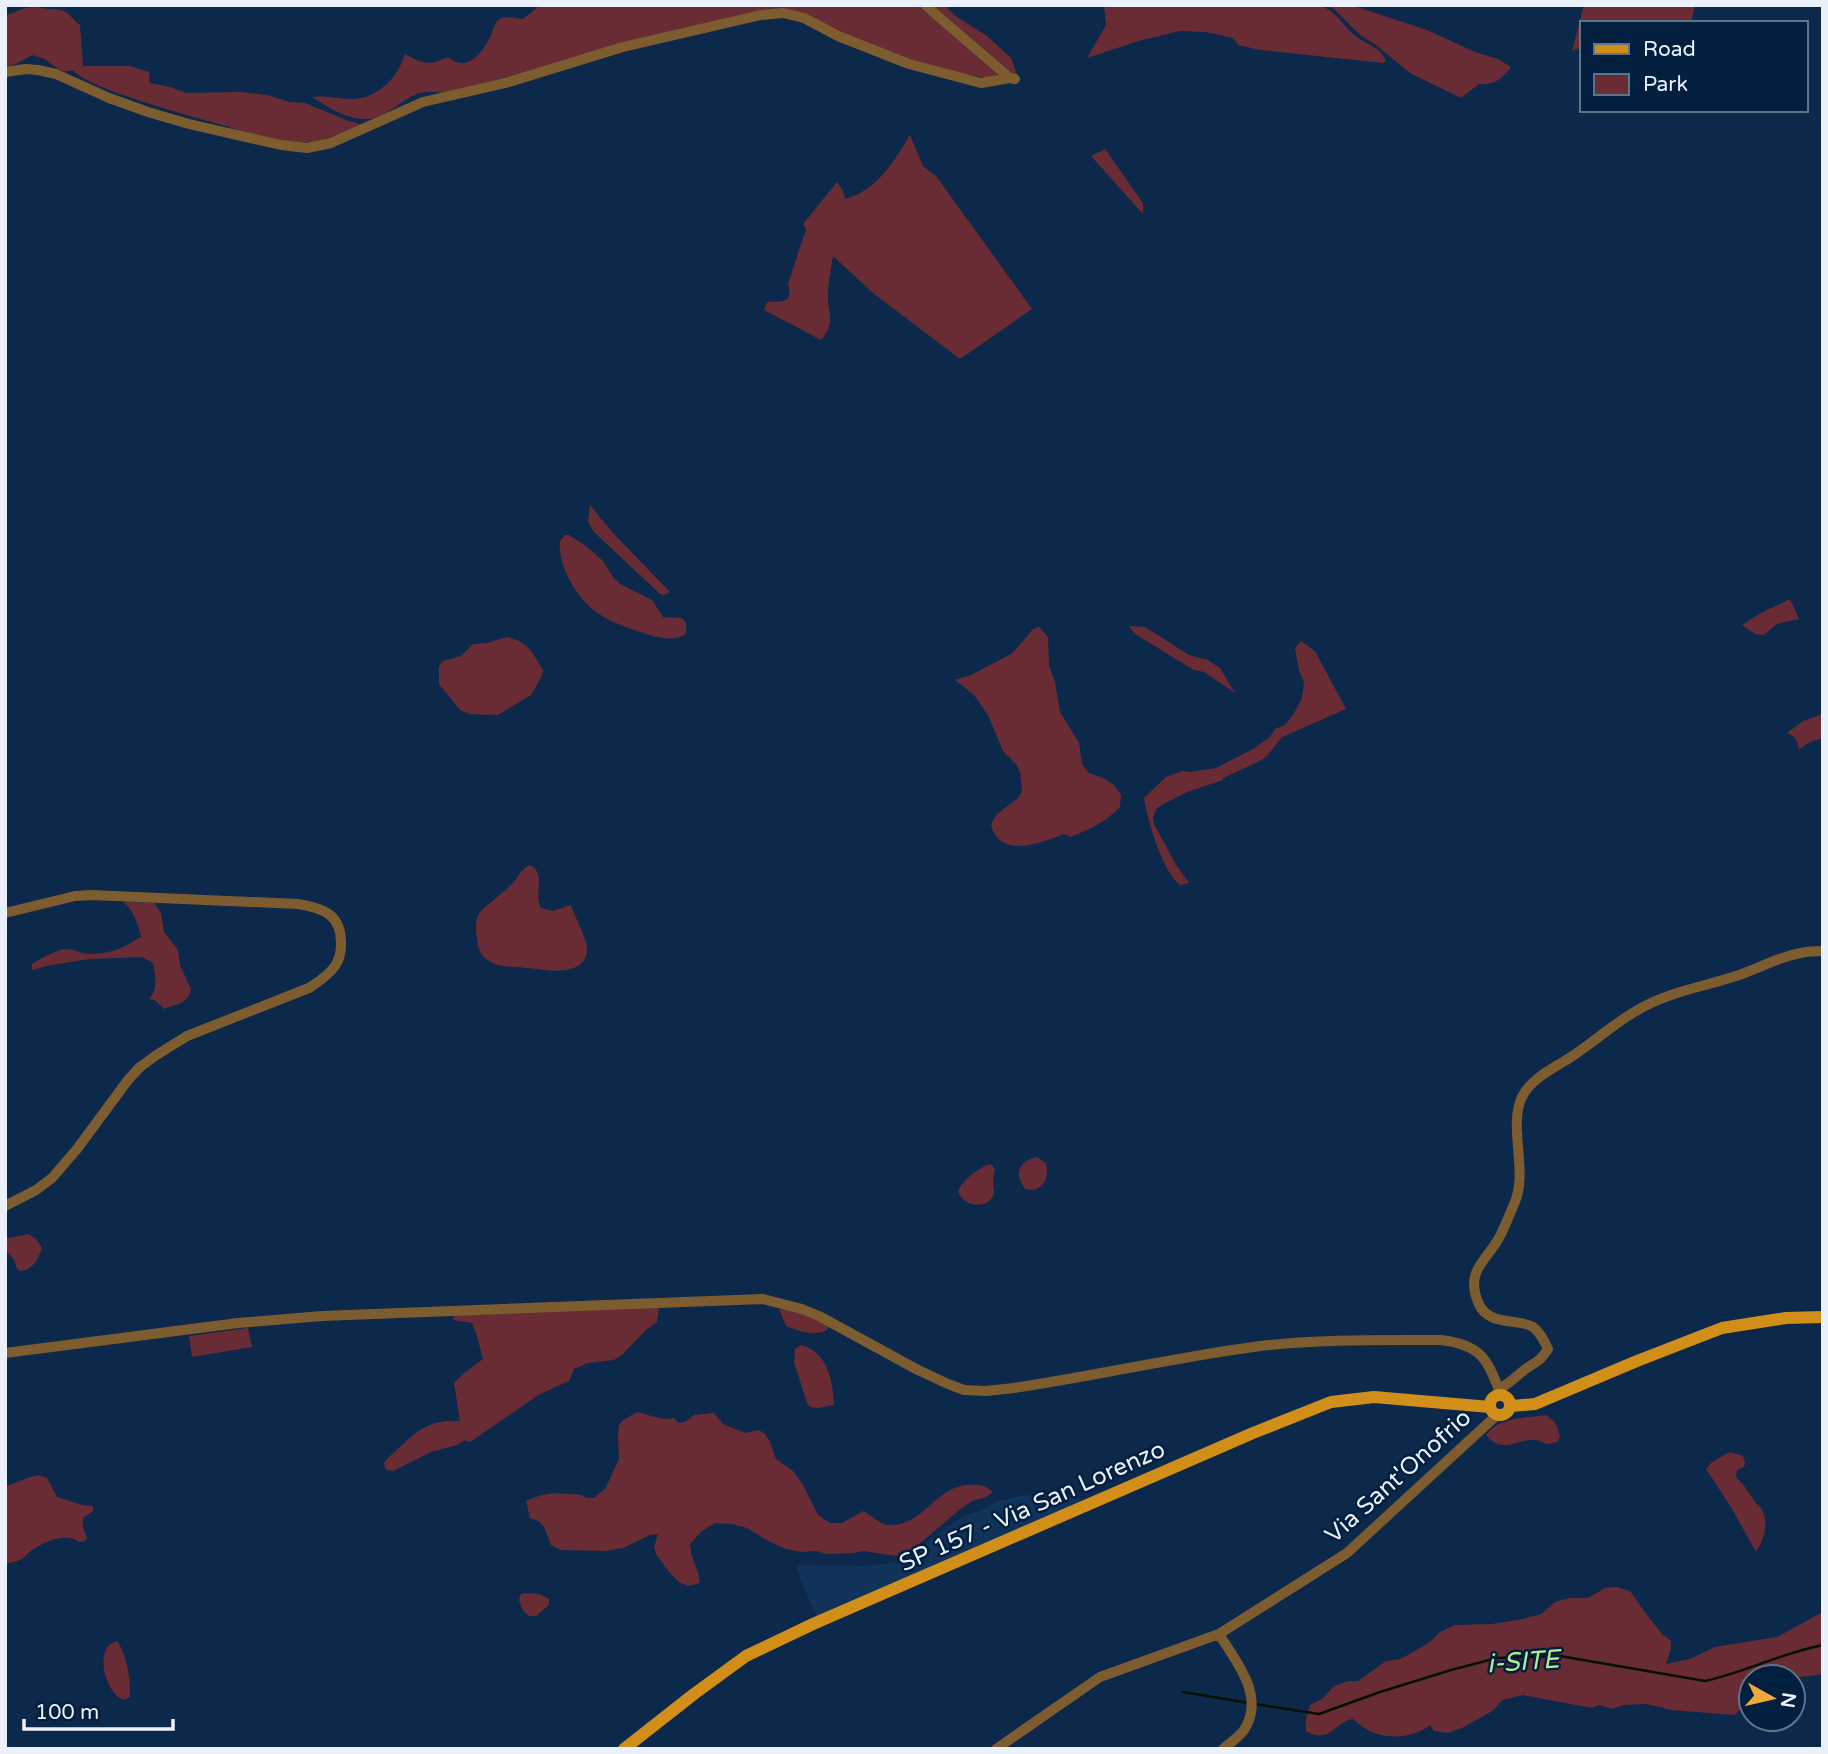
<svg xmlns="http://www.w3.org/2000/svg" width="1828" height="1754" font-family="'Varela Round',sans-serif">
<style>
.built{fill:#11335a}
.green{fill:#692c34}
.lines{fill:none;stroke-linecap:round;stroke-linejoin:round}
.stream{stroke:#061101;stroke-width:2.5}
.minor{stroke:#7d5d2f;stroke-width:10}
.major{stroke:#d18e19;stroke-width:12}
.labels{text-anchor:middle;stroke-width:5;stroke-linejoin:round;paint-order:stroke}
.street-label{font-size:24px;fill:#eaf1fa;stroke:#031f40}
.water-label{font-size:26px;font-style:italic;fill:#b5ee8f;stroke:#031f40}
</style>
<rect width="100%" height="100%" fill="#0c294b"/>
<path class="built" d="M 1058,1493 L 1090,1502 L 819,1622 L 796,1569 L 799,1565 L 864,1566 L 901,1562 L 913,1558 L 931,1539 L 963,1516 L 983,1510 L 995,1502 L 1020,1496 Z"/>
<path class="green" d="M 540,5 L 916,5 L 997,69 L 999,73 L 994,77 L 988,78 L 941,70 L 775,11 L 447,92 C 438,93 427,91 419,93 C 405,98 393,110 380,116 C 356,126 332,110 312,97 C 326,95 339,99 352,99 C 377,99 398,78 405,54 C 423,64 429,66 448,57 C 466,73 482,54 490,37 C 493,31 494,22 501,18 C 507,16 517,18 523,19 Z
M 933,5 L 945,5 L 954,15 L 987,36 L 1011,58 L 1017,75 L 1012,73 Z
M 1104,5 L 1242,5 C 1250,8 1255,6 1263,5 C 1275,5 1315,3 1324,7 C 1338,13 1344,28 1357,37 C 1367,45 1381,47 1386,61 L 1383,63 L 1260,50 L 1238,45 L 1233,38 L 1206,32 L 1180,31 L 1142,40 L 1087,58 L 1106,25 Z
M 1326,5 L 1351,5 L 1427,30 L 1475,52 L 1498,59 L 1511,67 C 1502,79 1495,85 1479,84 L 1461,98 L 1410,73 L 1376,45 L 1360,35 L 1334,9 Z
M 1584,5 L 1695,5 L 1691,23 L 1581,23 L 1581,47 L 1572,51 Z
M 37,7 C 46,10 53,8 61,10 C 69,12 74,21 80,25 L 83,66 L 130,66 L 149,72 L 150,83 L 170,87 L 186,93 L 239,92 L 268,95 L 289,102 L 305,103 L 346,120 L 363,125 C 341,134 320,143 296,143 C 287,143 278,141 269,140 C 254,136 238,130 223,125 C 197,118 85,88 73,70 C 62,74 59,69 50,63 C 45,58 39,57 32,55 L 16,64 L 5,67 L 5,16 L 25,8 Z
M 910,135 L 923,166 L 936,176 L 1032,309 L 960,359 L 873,293 L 833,256 C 831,268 828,283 828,297 C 828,316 836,322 821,340 L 764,310 L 767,302 C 781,301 794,305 788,284 L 806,229 L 803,224 L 837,182 L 843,191 L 845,199 C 877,191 894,161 910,135 Z
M 1105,149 L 1143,203 L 1143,214 L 1091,156 Z
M 590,505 L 613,533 L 670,592 L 664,595 L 660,594 L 594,532 L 588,522 Z
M 565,535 L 569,535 L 586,546 L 603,561 L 613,577 L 620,584 L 652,600 L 663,617 L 682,618 L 686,623 L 686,634 C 670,644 651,635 634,630 C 621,625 606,620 595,611 C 576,597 557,564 560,541 Z
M 1790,599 L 1799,619 L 1777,624 L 1764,635 L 1755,634 L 1742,625 L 1761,613 Z
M 1129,626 L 1145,627 L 1189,655 L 1208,660 L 1220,668 L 1235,693 L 1204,672 L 1194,670 L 1135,634 Z
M 1039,627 L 1048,637 L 1049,665 L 1055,682 L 1060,712 L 1079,743 L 1082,764 L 1089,773 L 1105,779 L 1114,785 L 1121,795 L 1120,807 C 1106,822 1090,829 1071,837 L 1064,834 C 1040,843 999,860 991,824 L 997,814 L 1018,798 L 1022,791 L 1020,772 L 1016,764 L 1003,751 L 988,715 L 974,695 L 955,680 L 971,675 L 1011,654 L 1018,647 L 1033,629 Z
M 507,637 C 527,641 533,653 543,670 L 542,676 L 531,695 L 498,715 L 470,714 L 460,710 L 439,684 L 439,666 L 443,661 L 461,656 L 473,644 L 487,643 Z
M 1301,641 L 1315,651 L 1346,709 L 1282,737 L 1266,757 L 1256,763 L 1223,778 L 1223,780 L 1187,792 L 1165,803 L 1157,808 L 1153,817 L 1154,824 L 1175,863 L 1189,883 L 1180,885 C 1163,873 1147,819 1144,798 L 1166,777 L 1183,771 L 1190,772 L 1216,768 L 1253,749 L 1270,737 L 1275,729 L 1285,725 L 1293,715 L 1302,698 L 1304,682 L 1299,671 L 1295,648 Z
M 1823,714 L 1823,739 C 1813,739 1806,744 1799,750 C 1798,741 1796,737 1787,733 L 1803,721 Z
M 530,865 C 547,874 533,894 541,908 L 553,911 L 571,905 C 575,918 588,939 587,951 C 584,979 543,969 526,968 C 514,966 499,968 489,961 C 480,956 478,948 477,939 C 474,914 478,913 496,898 C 501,894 507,889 512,884 C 518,877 521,869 530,865 Z
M 123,902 L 154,903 L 161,913 L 164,932 L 178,950 L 180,965 L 191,989 C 189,1004 176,1004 164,1009 L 155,1000 L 149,999 C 159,988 155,976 153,963 L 142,957 L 90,959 L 51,965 L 32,970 L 32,964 C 40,959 58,949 67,949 C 73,949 78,952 83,953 C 105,957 123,948 141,937 C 138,925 134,910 123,902 Z
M 1037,1157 L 1046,1163 C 1050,1179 1042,1193 1025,1189 C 1014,1173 1018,1162 1037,1157 Z
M 989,1164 L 992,1165 L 995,1170 C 994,1172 993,1179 993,1181 C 993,1183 994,1191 994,1193 C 990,1210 963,1208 958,1191 C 965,1177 975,1171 989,1164 Z
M 28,1234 L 36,1239 L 42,1248 C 39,1258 32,1271 20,1271 L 17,1269 L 14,1260 L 5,1249 L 5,1239 Z
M 659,1307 L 657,1322 L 646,1330 L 622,1355 L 614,1360 L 588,1363 L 574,1369 L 569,1381 L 540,1394 L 470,1442 L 465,1440 L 457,1445 L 431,1452 L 393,1471 L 386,1470 L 384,1463 C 389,1456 394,1453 400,1447 C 421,1427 431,1420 460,1421 L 454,1383 L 463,1374 L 483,1359 L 477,1336 L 472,1323 L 453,1320 L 454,1314 Z
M 779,1309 L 800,1311 L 829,1325 L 827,1330 C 813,1337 800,1331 786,1326 Z
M 248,1328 L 252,1347 L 192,1357 L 189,1336 Z
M 801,1345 C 828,1352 833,1381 834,1405 L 818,1408 L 810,1407 L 807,1403 L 794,1362 L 795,1349 Z
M 637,1412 C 649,1414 662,1422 674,1418 L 678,1423 L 685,1422 L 694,1415 L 714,1413 L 723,1424 L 745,1433 L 759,1430 L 765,1434 L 770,1442 L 776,1459 L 793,1471 L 803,1485 L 818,1515 L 830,1523 L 842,1523 L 863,1511 C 873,1516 880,1526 892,1525 C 924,1524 937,1486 968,1485 C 979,1484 985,1485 993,1492 L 986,1497 L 972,1501 L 959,1510 L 910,1552 L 896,1556 L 864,1551 L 853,1553 L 827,1554 L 816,1551 L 800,1552 L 786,1549 L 768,1541 L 747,1528 L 731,1524 L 715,1523 L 702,1531 L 690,1544 C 691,1561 699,1569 700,1583 L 688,1586 L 679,1582 L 669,1572 L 656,1554 L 654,1547 L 658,1534 L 650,1535 L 623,1548 L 606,1551 L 561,1550 L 551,1545 C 545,1531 546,1522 530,1518 L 526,1501 C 541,1494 553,1492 569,1494 C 577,1495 580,1493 586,1498 L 594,1498 L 605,1489 L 619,1459 L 618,1436 L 619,1425 L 623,1420 Z
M 1546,1415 C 1555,1420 1558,1427 1560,1437 L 1557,1442 L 1546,1444 C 1525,1429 1507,1460 1486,1435 C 1499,1417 1526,1418 1546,1415 Z
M 1730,1452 L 1743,1456 L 1745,1463 L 1744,1467 L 1737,1470 L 1736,1477 C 1744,1485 1747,1490 1753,1499 C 1755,1503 1759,1505 1761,1508 C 1770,1521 1764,1540 1756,1552 L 1731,1507 L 1706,1469 L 1712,1462 Z
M 38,1475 L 47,1478 L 57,1497 L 82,1505 L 93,1506 L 93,1511 L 83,1518 L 83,1528 L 87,1538 L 85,1541 L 79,1542 C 66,1532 43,1542 31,1551 C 27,1553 25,1557 22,1559 C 18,1561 10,1563 5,1564 L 5,1487 L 27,1478 Z
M 1616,1587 L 1630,1591 L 1647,1615 L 1662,1634 L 1671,1641 L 1671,1648 L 1666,1664 L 1690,1659 L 1715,1647 L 1777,1637 L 1823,1612 L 1823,1674 L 1793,1678 L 1751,1677 L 1751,1697 L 1735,1715 L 1671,1710 L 1647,1704 L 1623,1705 L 1612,1709 L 1599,1705 L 1592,1708 L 1523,1695 L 1502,1700 L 1494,1710 L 1462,1728 L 1447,1733 L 1434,1731 L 1430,1725 C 1413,1739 1385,1740 1366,1729 C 1362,1727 1357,1722 1353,1719 C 1334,1722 1330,1745 1306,1731 L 1306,1719 L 1310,1705 L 1322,1699 L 1334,1686 L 1349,1681 L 1358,1681 L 1386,1661 L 1400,1659 L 1408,1655 L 1430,1642 L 1440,1632 L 1455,1625 L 1492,1624 L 1518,1620 L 1541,1614 L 1555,1602 L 1570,1598 L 1588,1598 L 1605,1588 Z
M 525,1593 L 539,1594 L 549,1599 L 549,1605 L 536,1616 C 525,1618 522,1609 519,1600 L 521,1594 Z
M 117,1641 C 128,1657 130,1678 130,1697 L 124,1700 C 106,1695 92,1647 117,1641 Z"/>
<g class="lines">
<path class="stream" d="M 1183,1692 L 1249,1703
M 1255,1704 L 1319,1714 L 1380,1692 L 1451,1670 L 1497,1658 L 1560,1656 L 1705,1681 C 1745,1672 1782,1653 1823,1645"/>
<path class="minor" d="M 925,5 L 1010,78 L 1015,79
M 5,72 L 26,69 L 38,70 L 56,74 L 109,98 L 148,112 L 189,124 L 281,145 L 307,148 L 331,143 L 423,102 L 509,82 L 623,47 L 761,15 L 783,13 L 804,18 L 838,36 L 909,64 L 981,83 L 1010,78
M 5,913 L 75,896 L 91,895 L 298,904 C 324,908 342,915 341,945 C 341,952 339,960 335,966 C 328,976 318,982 309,988 L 187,1036 L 155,1056 L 140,1067 L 128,1080 L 77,1149 L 52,1178 L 36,1190 L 5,1206
M 5,1353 L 238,1323 L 322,1316 L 763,1299 L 802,1309 L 819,1316 L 918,1370 L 948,1384 L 964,1390 L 986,1391 L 1014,1388 C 1094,1376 1173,1358 1253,1347 C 1315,1339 1378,1340 1441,1340 C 1482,1345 1487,1359 1501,1395
M 1499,1389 C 1511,1383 1517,1375 1527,1368 C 1539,1360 1539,1362 1548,1349 C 1544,1341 1541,1333 1533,1327 C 1519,1318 1487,1327 1478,1302 C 1465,1270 1487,1261 1500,1236 C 1506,1225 1510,1213 1515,1202 C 1528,1170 1508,1126 1522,1097 C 1531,1078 1554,1068 1571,1057 C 1593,1043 1613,1024 1636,1011 C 1667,992 1703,987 1736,976 C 1757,969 1781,956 1801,953 C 1808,951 1816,951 1823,951
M 1219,1634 C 1236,1662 1266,1696 1244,1730 C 1239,1737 1230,1743 1223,1749
M 996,1749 L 1100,1677 L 1219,1634 L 1347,1553 L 1497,1415"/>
<path class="major" d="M1490 1405a10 10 0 1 1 20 0a10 10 0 1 1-20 0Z
M 1511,1406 L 1535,1404 L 1637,1361 L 1722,1328 L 1786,1318 L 1823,1317
M 624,1749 L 694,1694 L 746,1656 L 813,1624 L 1253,1433 L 1331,1402 L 1374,1397 L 1490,1407"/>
</g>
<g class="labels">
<g class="street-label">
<text transform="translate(1398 1476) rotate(-42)" y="8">Via Sant'Onofrio</text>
<text transform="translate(1032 1506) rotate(-24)" y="8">SP 157 - Via San Lorenzo</text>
</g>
<g class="water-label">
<text transform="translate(1523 1661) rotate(-4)" y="9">i-SITE</text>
</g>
</g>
<rect width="1828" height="1754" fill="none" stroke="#eaf1fa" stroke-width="14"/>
<rect x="1580" y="21" width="228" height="91" fill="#031f40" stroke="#5f738a" stroke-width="2"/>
<rect x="1594" y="44" width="35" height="10" fill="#d18e19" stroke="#5f738a" stroke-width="2"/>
<text x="1643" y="56" font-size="21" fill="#eaf1fa">Road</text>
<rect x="1594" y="74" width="35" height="21" fill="#692c34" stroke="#5f738a" stroke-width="2"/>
<text x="1643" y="91" font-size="21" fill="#eaf1fa">Park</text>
<g transform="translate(1772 1698) rotate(98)"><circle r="33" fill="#031f40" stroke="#5f738a" stroke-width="2"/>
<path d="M0-5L12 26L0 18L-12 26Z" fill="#eea83c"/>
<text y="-10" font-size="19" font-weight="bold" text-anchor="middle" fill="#eaf1fa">N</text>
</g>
<path d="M24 1719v10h149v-10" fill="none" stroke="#eaf1fa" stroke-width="3.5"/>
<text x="35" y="1719" font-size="21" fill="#eaf1fa" stroke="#031f40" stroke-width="5" paint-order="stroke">100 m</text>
</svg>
